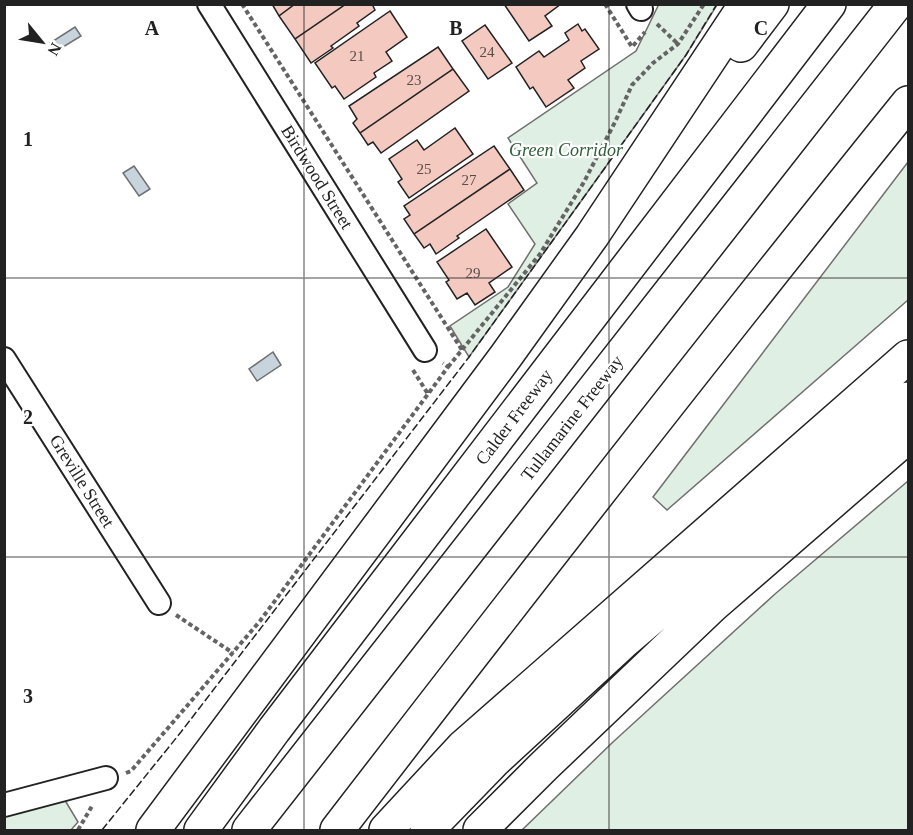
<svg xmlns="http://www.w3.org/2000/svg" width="913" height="835" font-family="Georgia,serif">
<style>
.green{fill:#e0efe3;stroke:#6f6f6f;stroke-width:1.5}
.water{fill:#c7d3dd;stroke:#6f6f6f;stroke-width:1.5}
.building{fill:#f3c9c0;stroke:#222;stroke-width:1.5}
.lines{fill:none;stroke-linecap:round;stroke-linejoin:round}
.minor-casing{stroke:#222;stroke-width:26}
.motorway-casing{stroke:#222;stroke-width:36}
.path{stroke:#646464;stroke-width:4;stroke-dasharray:4.5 3;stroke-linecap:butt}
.minor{stroke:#fff;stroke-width:22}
.motorway{stroke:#fff;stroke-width:33}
.fence{stroke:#222;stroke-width:1.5;stroke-dasharray:8 3;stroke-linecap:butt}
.grid{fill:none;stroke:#222;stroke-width:1.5;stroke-opacity:0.55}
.labels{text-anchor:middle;stroke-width:4.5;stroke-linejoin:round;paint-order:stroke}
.number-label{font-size:15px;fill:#564c4a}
.park-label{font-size:18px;font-style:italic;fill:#2f5e38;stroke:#fff}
.street-label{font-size:18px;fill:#222;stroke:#fff}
.grid-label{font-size:20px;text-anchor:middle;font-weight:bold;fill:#222;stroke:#fff;stroke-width:4.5;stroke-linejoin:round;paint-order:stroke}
</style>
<rect width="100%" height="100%" fill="#fff"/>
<path class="green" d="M 659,4 L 717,5 L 686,55 L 469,357 L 450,326 L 508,287 L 535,244 L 508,204 L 537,183 L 508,138 L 636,51 Z
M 908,162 L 908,300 L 667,510 L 653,497 Z
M 908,481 L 908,830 L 522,830 L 613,742 L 775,594 Z
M 63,797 L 78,822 L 71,830 L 5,830 L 5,814 Z"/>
<path class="water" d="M 75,27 L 81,36 L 55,52 L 50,43 Z
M 134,166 L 150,189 L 139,196 L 123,173 Z
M 273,352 L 281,365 L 257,381 L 249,369 Z"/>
<path class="building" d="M 272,4 L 295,4 L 279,16 Z
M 295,4 L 346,4 L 295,39 L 279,16 Z
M 346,4 L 372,4 L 375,10 L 357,23 L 359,26 L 331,46 L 333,48 L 311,63 L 295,39 Z
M 504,4 L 561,4 L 545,16 L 552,26 L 529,41 Z
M 390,11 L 407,37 L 386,52 L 392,61 L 374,73 L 376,77 L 344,99 L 335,86 L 332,88 L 315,63 Z
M 578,24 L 582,31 L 585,29 L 599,49 L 581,61 L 585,68 L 568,80 L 574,88 L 546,107 L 533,87 L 530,89 L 516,67 L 539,51 L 544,57 L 569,40 L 565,33 Z
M 485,25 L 512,63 L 488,79 L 462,41 Z
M 438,47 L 453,69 L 360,133 L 353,123 L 357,119 L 349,106 Z
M 453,69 L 469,91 L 381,153 L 373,142 L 368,145 L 360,133 Z
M 455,128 L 473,154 L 409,198 L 398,182 L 402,179 L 389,159 L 417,140 L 424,150 Z
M 494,146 L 510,169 L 414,234 L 404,219 L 410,215 L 404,206 Z
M 510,169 L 524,190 L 457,236 L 459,238 L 436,254 L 430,244 L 424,248 L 414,234 Z
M 486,229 L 512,267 L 489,283 L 495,292 L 475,305 L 467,293 L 457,299 L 446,282 L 449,280 L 437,262 Z"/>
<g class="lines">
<defs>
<path id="minor" d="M 209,4 L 425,350
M 638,4 L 641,9
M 4,359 L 159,603
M 4,805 L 106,778"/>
<path id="motorway" d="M 741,45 L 772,4
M 153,830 L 506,356 L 592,236 L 746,4
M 201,830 L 274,730 L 829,4
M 249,830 L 896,4
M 337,830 C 525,586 714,343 908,103
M 386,830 L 463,747 L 908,357
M 427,830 L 495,760 L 622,643 L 908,399
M 480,830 L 543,767 L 712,606 L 908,436"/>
</defs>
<use href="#minor" class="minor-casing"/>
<use href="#motorway" class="motorway-casing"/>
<path class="path" d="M 242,4 L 462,350
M 605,4 L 632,47 L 645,32
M 657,24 L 678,44
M 448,367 L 540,254 L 584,182 L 615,122 L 632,85 L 653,63 L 678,44 L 704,4
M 413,370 L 428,394
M 176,615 L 233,653
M 126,773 L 131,771 L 260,621 L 448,367 L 443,363
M 78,830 L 92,806"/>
<use href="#minor" class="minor"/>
<use href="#motorway" class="motorway"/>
<path class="fence" d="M 102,830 L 181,732 L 469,357 L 686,55 L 717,4"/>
</g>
<path class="grid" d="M 304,4 L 304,830M 609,4 L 609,830M 4,278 L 908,278M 4,557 L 908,557"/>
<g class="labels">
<g class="number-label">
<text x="487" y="57">24</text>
<text x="357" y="61">21</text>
<text x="414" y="85">23</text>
<text x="424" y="174">25</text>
<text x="469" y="185">27</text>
<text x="473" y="278">29</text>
</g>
<g class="park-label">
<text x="566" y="156">Green Corridor</text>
</g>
<g class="street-label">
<text transform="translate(317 177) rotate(58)" y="6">Birdwood Street</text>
<text transform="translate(514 417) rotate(-53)" y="6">Calder Freeway</text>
<text transform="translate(572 418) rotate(-52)" y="6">Tullamarine Freeway</text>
<text transform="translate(82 481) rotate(58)" y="6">Greville Street</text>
</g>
</g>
<g class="grid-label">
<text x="152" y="35">A</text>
<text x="456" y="35">B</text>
<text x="761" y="35">C</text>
<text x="28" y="146">1</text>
<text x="28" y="424">2</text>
<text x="28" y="703">3</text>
</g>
<rect width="913" height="835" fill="none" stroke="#222222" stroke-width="12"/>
<g transform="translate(42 42) rotate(120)" stroke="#ffffff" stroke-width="4.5" paint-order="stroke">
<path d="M0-4.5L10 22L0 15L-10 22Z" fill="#222222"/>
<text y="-9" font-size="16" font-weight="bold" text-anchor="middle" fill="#222222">N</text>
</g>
</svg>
